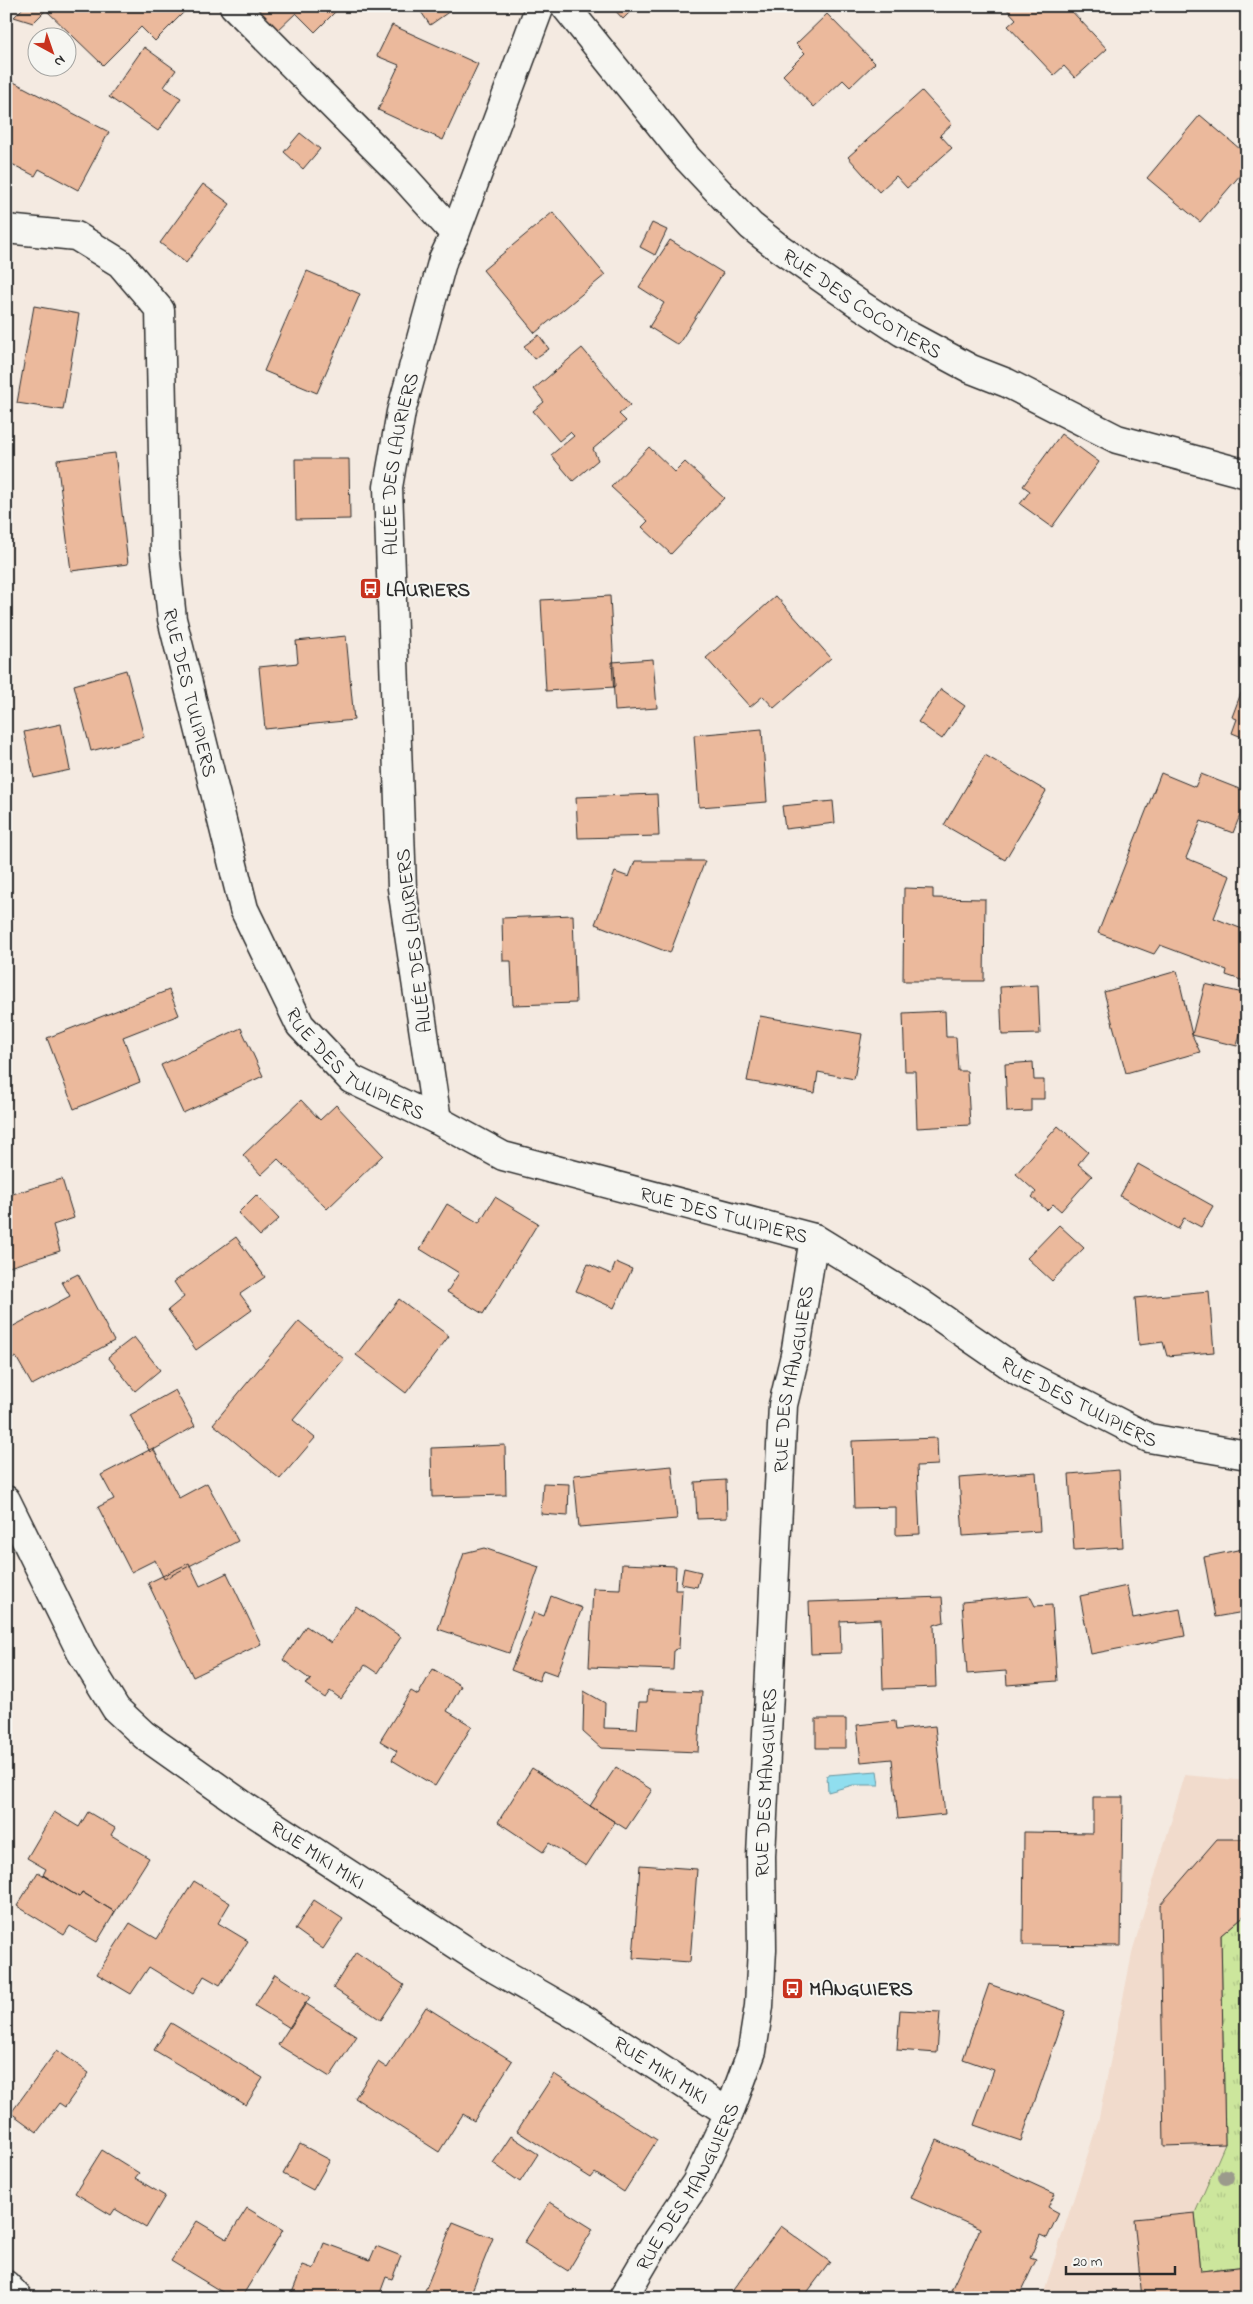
<svg xmlns="http://www.w3.org/2000/svg" width="1253" height="2304" font-family="'Indie Flower',sans-serif">
<style>
.built{fill:#f1dbcc}
.park{fill:url(#park-tufts);stroke:#7c8864}
.water{fill:#90deef;stroke:#6896a1}
.building{fill:#ebb99c;stroke:#2b2b2b}
.lines{fill:none;stroke-linecap:round;stroke-linejoin:round}
.minor-casing{stroke:#2b2b2b;stroke-width:31}
.minor{stroke:#f6f6f2;stroke-width:28}
.tree{fill:#9b9b8c}
.labels{text-anchor:middle;stroke-width:4;stroke-linejoin:round;paint-order:stroke}
.street-label{font-size:20px;fill:#2b2b2b;stroke:#f6f6f2}
.poi-label{font-size:20px;font-weight:bold;fill:#2b2b2b;stroke:#f6f6f2;text-anchor:start}
</style>
<defs>
<pattern id="park-tufts" width="24" height="20" patternUnits="userSpaceOnUse" patternTransform="scale(1.25)"><rect width="24" height="20" fill="#cce69c"/><path d="M3 7l-1-3M5 7V3M7 7l1-3M15 17l-1-3M17 17v-4M19 17l1-3" fill="none" stroke="#afc587"/></pattern>
</defs>
<rect width="100%" height="100%" fill="#f4eae1"/>
<filter id="ink" filterUnits="userSpaceOnUse"><feTurbulence type="fractalNoise" baseFrequency=".02" numOctaves="2"/><feDisplacementMap in="SourceGraphic" scale="10" xChannelSelector="R" yChannelSelector="G"/><feConvolveMatrix kernelMatrix="1 2 1 2 8 2 1 2 1" color-interpolation-filters="sRGB"/></filter>
<g filter="url(#ink)">
<path class="built" d="M 1185,1775 L 1247,1781 L 1247,2298 L 1042,2298 L 1098,2122 L 1133,1949 Z"/>
<path class="park" d="M 1247,1913 L 1247,2266 L 1201,2271 L 1195,2213 L 1225,2144 L 1221,1935 Z"/>
<path class="water" d="M 877,1771 L 879,1785 L 853,1785 L 828,1792 L 827,1775 Z"/>
<path class="building" d="M 25,6 L 190,6 L 155,41 L 141,27 L 103,65 L 46,10 L 33,23 L 14,17 Z
M 250,6 L 339,6 L 340,7 L 315,32 L 296,13 L 276,32 Z
M 417,6 L 457,6 L 430,25 Z
M 611,6 L 636,6 L 623,19 Z
M 1004,6 L 1067,6 L 1107,49 L 1075,78 L 1064,66 L 1054,75 L 1008,26 L 1016,19 Z
M 827,14 L 875,63 L 850,87 L 843,80 L 814,107 L 783,75 L 805,53 L 796,44 Z
M 392,25 L 478,64 L 443,140 L 378,110 L 399,65 L 377,56 Z
M 144,47 L 176,70 L 164,87 L 181,98 L 158,131 L 109,97 Z
M 6,78 L 109,132 L 78,190 L 39,169 L 35,176 L 6,161 Z
M 922,91 L 952,124 L 940,135 L 952,148 L 907,188 L 896,176 L 879,192 L 848,157 Z
M 1200,115 L 1247,155 L 1247,167 L 1200,222 L 1147,178 Z
M 300,133 L 320,149 L 303,169 L 284,152 Z
M 203,184 L 230,204 L 186,263 L 160,243 Z
M 553,212 L 605,275 L 535,333 L 483,270 Z
M 652,223 L 667,230 L 655,255 L 640,247 Z
M 670,240 L 723,273 L 678,345 L 649,327 L 664,303 L 639,287 Z
M 307,271 L 360,294 L 317,393 L 264,371 Z
M 34,306 L 79,314 L 63,410 L 17,403 Z
M 539,335 L 549,349 L 534,359 L 524,346 Z
M 582,348 L 630,405 L 619,414 L 626,421 L 593,449 L 598,460 L 573,481 L 551,455 L 574,436 L 570,432 L 559,441 L 533,411 L 544,402 L 534,389 Z
M 1247,357 L 1247,379 L 1239,376 Z
M 1061,434 L 1099,462 L 1052,527 L 1020,504 L 1030,491 L 1023,486 Z
M 649,447 L 675,472 L 685,462 L 724,498 L 671,554 L 642,527 L 648,521 L 611,487 Z
M 115,453 L 128,564 L 71,571 L 57,460 Z
M 295,459 L 349,459 L 350,519 L 296,520 Z
M 610,596 L 615,687 L 546,691 L 541,600 Z
M 776,596 L 831,658 L 774,708 L 763,696 L 750,707 L 706,658 Z
M 346,636 L 354,720 L 265,729 L 259,667 L 298,663 L 296,641 Z
M 653,659 L 657,708 L 615,711 L 612,662 Z
M 126,670 L 144,737 L 91,751 L 74,685 Z
M 1247,677 L 1247,739 L 1232,733 L 1237,719 L 1232,717 Z
M 941,689 L 965,706 L 942,739 L 918,722 Z
M 61,724 L 70,770 L 34,778 L 24,732 Z
M 762,729 L 767,802 L 699,807 L 694,735 Z
M 985,755 L 1046,791 L 1005,860 L 944,825 Z
M 1161,773 L 1195,787 L 1201,774 L 1247,792 L 1247,798 L 1233,833 L 1201,821 L 1186,858 L 1230,876 L 1214,918 L 1245,930 L 1247,925 L 1247,982 L 1226,975 L 1227,970 L 1160,945 L 1154,954 L 1098,933 Z
M 657,794 L 659,836 L 578,838 L 576,797 Z
M 833,801 L 835,823 L 785,829 L 782,806 Z
M 635,861 L 705,861 L 670,953 L 595,924 L 615,872 L 629,877 Z
M 904,888 L 933,889 L 933,898 L 985,899 L 984,981 L 903,981 Z
M 573,915 L 576,1003 L 513,1005 L 511,961 L 503,961 L 502,918 Z
M 6,948 L 10,963 L 6,964 Z
M 1177,971 L 1192,1035 L 1200,1052 L 1126,1073 L 1104,992 Z
M 1205,984 L 1247,994 L 1247,1006 L 1237,1046 L 1192,1035 Z
M 1038,985 L 1040,1034 L 1002,1035 L 1000,987 Z
M 169,990 L 179,1015 L 123,1037 L 140,1082 L 74,1109 L 47,1038 Z
M 945,1011 L 946,1037 L 956,1037 L 958,1071 L 967,1071 L 970,1125 L 917,1128 L 915,1071 L 905,1071 L 903,1013 Z
M 760,1016 L 862,1034 L 854,1079 L 818,1072 L 815,1093 L 747,1081 Z
M 241,1028 L 263,1076 L 183,1113 L 161,1065 Z
M 1033,1062 L 1034,1080 L 1044,1080 L 1044,1099 L 1031,1099 L 1031,1111 L 1007,1112 L 1005,1064 Z
M 301,1100 L 320,1120 L 336,1105 L 383,1155 L 327,1209 L 278,1159 L 261,1175 L 243,1155 Z
M 1058,1126 L 1088,1152 L 1078,1164 L 1092,1176 L 1061,1211 L 1053,1204 L 1047,1210 L 1032,1197 L 1036,1192 L 1016,1174 Z
M 1138,1164 L 1213,1206 L 1201,1227 L 1184,1218 L 1178,1229 L 1120,1196 Z
M 62,1179 L 74,1218 L 53,1225 L 60,1251 L 6,1268 L 6,1196 Z
M 256,1195 L 279,1219 L 260,1236 L 238,1213 Z
M 495,1197 L 538,1223 L 483,1314 L 447,1292 L 459,1273 L 420,1249 L 447,1204 L 479,1223 Z
M 1059,1225 L 1084,1248 L 1052,1281 L 1027,1258 Z
M 236,1237 L 265,1277 L 240,1294 L 252,1310 L 196,1350 L 168,1310 L 184,1297 L 174,1282 Z
M 616,1262 L 632,1269 L 614,1308 L 576,1291 L 588,1264 L 611,1274 Z
M 78,1274 L 114,1341 L 32,1385 L 16,1357 L 7,1362 L 6,1360 L 6,1330 L 70,1296 L 62,1282 Z
M 1209,1291 L 1214,1352 L 1167,1356 L 1163,1342 L 1139,1345 L 1135,1298 Z
M 399,1299 L 449,1336 L 406,1393 L 356,1355 Z
M 299,1321 L 344,1359 L 293,1420 L 315,1438 L 280,1479 L 213,1424 Z
M 134,1337 L 160,1370 L 135,1391 L 108,1357 Z
M 175,1390 L 195,1426 L 150,1452 L 130,1415 Z
M 937,1438 L 938,1465 L 917,1466 L 920,1534 L 896,1535 L 896,1507 L 854,1508 L 852,1441 Z
M 505,1445 L 506,1495 L 432,1497 L 431,1448 Z
M 153,1448 L 179,1498 L 207,1483 L 238,1541 L 164,1579 L 155,1560 L 131,1572 L 98,1507 L 114,1499 L 101,1475 Z
M 672,1466 L 677,1519 L 579,1527 L 574,1475 Z
M 1119,1470 L 1123,1547 L 1074,1550 L 1069,1474 Z
M 1036,1472 L 1040,1531 L 963,1536 L 959,1478 Z
M 726,1480 L 727,1518 L 697,1519 L 695,1482 Z
M 543,1483 L 569,1484 L 568,1516 L 541,1514 Z
M 484,1548 L 539,1567 L 509,1653 L 438,1629 L 464,1553 Z
M 1247,1548 L 1247,1600 L 1244,1612 L 1215,1617 L 1204,1557 Z
M 189,1563 L 200,1586 L 227,1573 L 261,1644 L 193,1677 L 148,1583 Z
M 622,1564 L 676,1566 L 675,1590 L 682,1590 L 679,1648 L 674,1650 L 673,1670 L 589,1667 L 593,1588 L 620,1589 Z
M 684,1568 L 701,1572 L 697,1587 L 681,1584 Z
M 1127,1586 L 1133,1618 L 1180,1609 L 1185,1636 L 1091,1654 L 1080,1596 Z
M 551,1596 L 582,1608 L 557,1675 L 543,1670 L 539,1681 L 511,1670 L 534,1612 L 544,1616 Z
M 1030,1596 L 1035,1606 L 1052,1605 L 1057,1681 L 1007,1685 L 1006,1671 L 967,1674 L 962,1602 Z
M 942,1597 L 944,1622 L 934,1625 L 936,1687 L 883,1689 L 881,1619 L 840,1621 L 841,1653 L 811,1654 L 809,1602 Z
M 356,1606 L 401,1637 L 377,1673 L 365,1665 L 341,1699 L 330,1691 L 325,1698 L 305,1684 L 311,1680 L 283,1660 L 306,1626 L 331,1643 Z
M 433,1669 L 461,1686 L 447,1711 L 472,1726 L 435,1786 L 392,1760 L 397,1751 L 380,1741 L 411,1691 L 418,1695 Z
M 648,1690 L 702,1692 L 698,1752 L 601,1748 L 583,1732 L 584,1691 L 605,1703 L 604,1728 L 637,1729 L 639,1702 L 647,1702 Z
M 816,1719 L 846,1719 L 846,1748 L 816,1748 Z
M 895,1721 L 896,1730 L 935,1726 L 945,1814 L 898,1819 L 892,1759 L 861,1762 L 857,1725 Z
M 616,1767 L 652,1790 L 626,1829 L 590,1806 Z
M 532,1768 L 615,1822 L 586,1866 L 549,1843 L 543,1852 L 498,1822 Z
M 1093,1797 L 1123,1797 L 1121,1946 L 1023,1945 L 1024,1832 L 1093,1833 Z
M 54,1812 L 79,1827 L 88,1812 L 115,1828 L 111,1835 L 149,1858 L 115,1912 L 82,1892 L 79,1897 L 43,1875 L 46,1869 L 27,1858 Z
M 1217,1839 L 1247,1839 L 1247,1913 L 1221,1935 L 1225,2144 L 1164,2146 L 1160,1905 Z
M 640,1865 L 697,1869 L 690,1962 L 633,1958 Z
M 38,1872 L 79,1897 L 82,1892 L 115,1912 L 97,1942 L 70,1926 L 64,1935 L 17,1906 Z
M 194,1881 L 230,1903 L 218,1923 L 248,1941 L 220,1985 L 204,1976 L 193,1994 L 149,1967 L 131,1994 L 97,1974 L 130,1923 L 157,1939 Z
M 314,1900 L 343,1919 L 323,1949 L 295,1929 Z
M 356,1952 L 404,1985 L 381,2020 L 333,1988 Z
M 275,1974 L 310,1997 L 290,2028 L 255,2006 Z
M 989,1984 L 1066,2011 L 1021,2141 L 974,2125 L 994,2070 L 963,2059 Z
M 305,2003 L 357,2036 L 330,2077 L 278,2045 Z
M 426,2007 L 512,2061 L 474,2121 L 463,2114 L 439,2152 L 355,2098 L 378,2062 L 387,2068 Z
M 900,2010 L 940,2012 L 937,2053 L 897,2050 Z
M 171,2023 L 263,2078 L 246,2105 L 154,2050 Z
M 57,2050 L 89,2073 L 65,2107 L 59,2103 L 37,2132 L 11,2113 Z
M 554,2074 L 657,2140 L 624,2192 L 595,2173 L 591,2178 L 517,2131 Z
M 511,2136 L 538,2154 L 520,2182 L 493,2163 Z
M 937,2140 L 1055,2194 L 1048,2207 L 1059,2213 L 1047,2238 L 1040,2235 L 1030,2258 L 1036,2260 L 1018,2298 L 967,2298 L 951,2290 L 980,2229 L 911,2198 Z
M 300,2144 L 330,2160 L 313,2190 L 283,2174 Z
M 102,2150 L 139,2173 L 135,2178 L 165,2196 L 146,2228 L 115,2209 L 111,2215 L 75,2193 Z
M 550,2202 L 593,2229 L 568,2271 L 524,2243 Z
M 247,2208 L 283,2230 L 241,2298 L 232,2298 L 171,2261 L 197,2221 L 227,2239 Z
M 1195,2213 L 1201,2271 L 1247,2266 L 1247,2298 L 1142,2298 L 1134,2219 Z
M 453,2222 L 493,2238 L 469,2298 L 422,2298 Z
M 781,2226 L 830,2262 L 803,2298 L 727,2298 Z
M 324,2243 L 370,2260 L 376,2246 L 401,2256 L 392,2279 L 386,2277 L 379,2296 L 383,2298 L 290,2298 L 303,2265 L 314,2269 Z"/>
<g class="lines">
<defs>
<g id="minor">
<path d="M 234,6 L 401,174 L 455,234"/>
<path id="s1" d="M 565,6 L 687,158 L 751,226 L 779,248 L 856,302 L 902,332 L 971,369 L 1007,383 L 1117,439 L 1247,474"/>
<path id="s2" d="M 6,229 L 76,236 L 120,263 L 160,310 L 165,553 L 172,619 L 244,909 L 300,1025 L 351,1079 L 437,1120 L 503,1156 L 814,1238 L 920,1303 L 1020,1372 L 1149,1438 L 1247,1455"/>
<path id="s3" d="M 437,1120 L 402,888 L 388,487 L 401,412 L 443,259 L 455,234 L 540,6"/>
<path id="s4" d="M 6,1500 L 81,1652 L 116,1709 L 144,1735 L 247,1808 L 485,1963 L 588,2022 L 729,2113"/>
<path d="M 6,2285 L 18,2298"/>
<path id="s5" d="M 623,2298 L 657,2240 L 696,2183 L 729,2113 L 752,2051 L 759,2006 L 762,1949 L 761,1856 L 783,1405 L 795,1355 L 814,1238"/>
</g>
</defs>
<use href="#minor" class="minor-casing"/>
<use href="#minor" class="minor"/>
</g>
<circle class="tree" cx="1226" cy="2177" r="8"/>
</g>
<defs>
<symbol id="bus-square" viewBox="-11 -11 22 22"><rect x="-9" y="-9" width="18" height="18" rx="4" fill="#c8321e" stroke="#f6f6f2"/><path d="M-5-6H5V4H4V6H2V4H-2V6H-4V4H-5ZM-3.5-4V0h7V-4ZM-3.5 1.2v1.5H-2V1.2ZM2 1.2v1.5H3.5V1.2Z" fill="#fff"/></symbol>
</defs>
<g fill-rule="evenodd">
<use href="#bus-square" x="358" y="576" width="25" height="25"/>
<use href="#bus-square" x="780" y="1976" width="25" height="25"/>
</g>
<g class="labels">
<g class="street-label">
<text dy="7" stroke="none"><textPath href="#s1" startOffset="424">RUE DES COCOTIERS</textPath></text>
<text dy="7" stroke="none"><textPath href="#s3" startOffset="660">ALLÉE DES LAURIERS</textPath></text>
<text dy="7" stroke="none"><textPath href="#s2" startOffset="569">RUE DES TULIPIERS</textPath></text>
<text transform="translate(413 941) rotate(-97)" y="7">ALLÉE DES LAURIERS</text>
<text dy="7" stroke="none"><textPath href="#s2" startOffset="989">RUE DES TULIPIERS</textPath></text>
<text dy="7" stroke="none"><textPath href="#s2" startOffset="1394">RUE DES TULIPIERS</textPath></text>
<text dy="7" stroke="none"><textPath href="#s5" startOffset="954">RUE DES MANGUIERS</textPath></text>
<text dy="7" stroke="none"><textPath href="#s2" startOffset="1799">RUE DES TULIPIERS</textPath></text>
<text dy="7" stroke="none"><textPath href="#s5" startOffset="549">RUE DES MANGUIERS</textPath></text>
<text dy="7" stroke="none"><textPath href="#s4" startOffset="486">RUE MIKI MIKI</textPath></text>
<text dy="7" stroke="none"><textPath href="#s4" startOffset="891">RUE MIKI MIKI</textPath></text>
<text dy="7" stroke="none"><textPath href="#s5" startOffset="129">RUE DES MANGUIERS</textPath></text>
</g>
<g class="poi-label">
<text x="386" y="596">LAURIERS</text>
<text x="809" y="1995">MANGUIERS</text>
</g>
</g>
<rect width="1253" height="2304" fill="none" stroke="#f6f6f2" stroke-width="25"/>
<rect x="12" y="12" width="1228" height="2279" fill="none" stroke="#2b2b2b" stroke-width="2" filter="url(#ink)"/>
<g transform="translate(52 52) rotate(140)"><circle r="24" fill="#f6f6f2" stroke="#a5a5a2"/>
<path d="M0-4L9 19L0 12L-9 19Z" fill="#c8321e"/>
<text y="-8" font-size="14" font-weight="bold" text-anchor="middle" fill="#2b2b2b">N</text>
</g>
<path d="M1066 2266v8h109v-8" fill="none" stroke="#2b2b2b" stroke-width="2.5"/>
<text x="1073" y="2266" font-size="15" fill="#2b2b2b" stroke="#f6f6f2" stroke-width="4" paint-order="stroke">20 m</text>
</svg>
